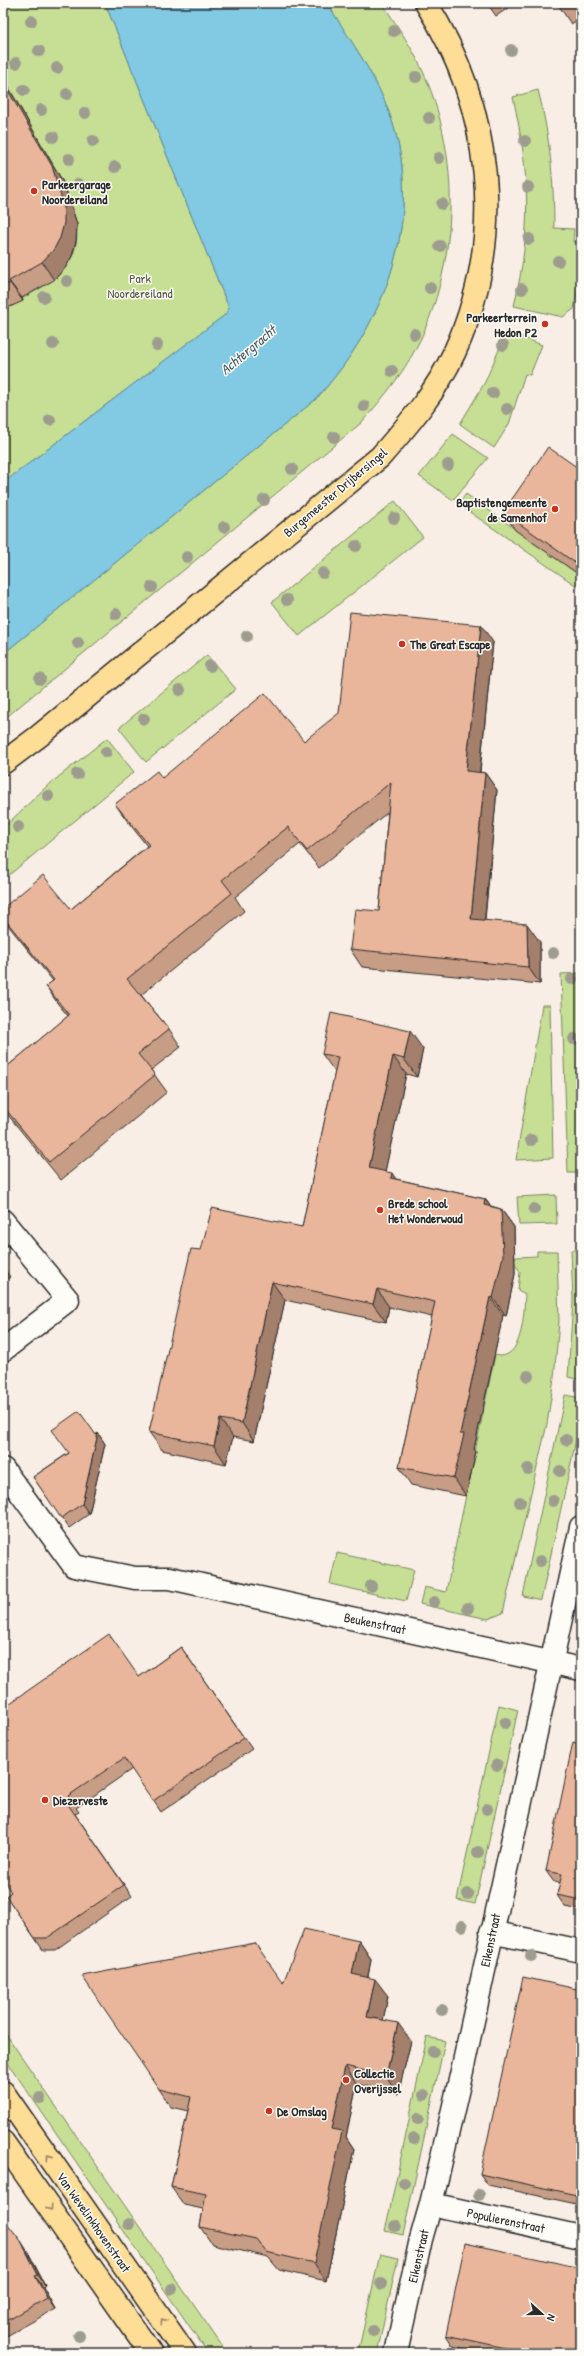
<svg xmlns="http://www.w3.org/2000/svg" width="584" height="2356" font-family="'Patrick Hand',sans-serif">
<style>
.green{fill:#c6df95;stroke:#788560}
.water{fill:#82c9e3;stroke:#5f8a99}
.lines{fill:none;stroke-linecap:round;stroke-linejoin:round}
.minor-casing{stroke:#2b2b2b;stroke-width:25}
.major-casing{stroke:#2b2b2b;stroke-width:25}
.minor{stroke:#fdfcf7;stroke-width:22}
.major{stroke:#fedd96;stroke-width:22}
.tree{fill:#9d9c8e}
.wall{fill:#c89d85;stroke:#2b2b2b}
.shaded-wall{fill:#a37f6c;stroke:#2b2b2b}
.building{fill:#e9b69b;stroke:#2b2b2b}
.oneway{stroke:#948460}
.poi-dot{fill:#c8321e;stroke:#fdfcf7;stroke-width:1.5}
.labels{text-anchor:middle;stroke-width:3;stroke-linejoin:round;paint-order:stroke}
.poi-label{font-size:13px;font-weight:bold;fill:#2b2b2b;stroke:#fdfcf7;text-anchor:start}
.park-label{font-size:13px;fill:#525846;stroke:#fdfcf7}
.street-label{font-size:13px;fill:#2b2b2b;stroke:#fdfcf7}
.water-label{font-size:14px;font-style:italic;fill:#455a62;stroke:#fdfcf7}
</style>
<rect width="100%" height="100%" fill="#f9eee5"/>
<filter id="ink" filterUnits="userSpaceOnUse"><feTurbulence type="fractalNoise" baseFrequency=".025" numOctaves="2"/><feDisplacementMap in="SourceGraphic" scale="8" xChannelSelector="R" yChannelSelector="G"/><feConvolveMatrix kernelMatrix="1 2 1 2 8 2 1 2 1" color-interpolation-filters="sRGB"/></filter>
<g filter="url(#ink)">
<path class="green" d="M 3,3 L 105,3 L 229,308 L 226,314 L 3,483 L 3,310 L 22,301 L 22,298 C 79,271 92,238 59,182 L 62,180 L 3,78 Z
M 327,3 L 382,3 C 398,27 414,50 425,76 C 460,157 458,256 422,336 C 407,369 385,396 361,423 L 3,720 L 3,654 L 315,400 C 392,317 432,199 380,91 C 365,60 345,32 327,3 Z
M 538,90 C 550,135 554,182 554,228 L 574,229 L 573,242 L 581,243 L 581,268 L 574,309 L 563,317 L 514,306 C 532,228 530,174 513,97 Z
M 507,331 L 542,345 L 530,375 L 525,374 L 509,424 L 494,448 L 460,424 L 485,382 Z
M 453,434 L 488,458 L 453,500 L 419,476 Z
M 466,494 L 581,576 L 581,589 L 458,504 Z
M 395,501 L 423,537 L 299,636 L 272,602 Z
M 207,655 L 236,689 L 146,762 L 119,728 Z
M 107,738 L 134,772 L 3,880 L 3,828 L 46,787 Z
M 581,973 L 581,1173 L 568,1173 L 561,974 Z
M 542,1005 L 550,1005 L 553,1158 L 516,1160 Z
M 556,1195 L 557,1224 L 519,1225 L 517,1197 Z
M 571,1250 L 581,1250 L 581,1380 L 568,1377 L 573,1301 Z
M 537,1251 L 557,1251 L 559,1322 L 554,1378 L 547,1424 L 503,1613 L 488,1619 L 420,1604 L 424,1587 L 446,1592 L 495,1355 C 523,1363 524,1312 525,1294 L 518,1290 L 520,1272 C 517,1266 512,1263 516,1257 L 537,1256 Z
M 565,1395 L 581,1398 L 581,1417 L 541,1600 L 523,1596 Z
M 337,1553 L 414,1570 L 406,1601 L 330,1584 Z
M 499,1705 L 518,1710 L 475,1904 L 457,1900 Z
M 3,2030 L 227,2353 L 208,2353 L 3,2056 Z
M 427,2037 L 445,2041 L 403,2235 L 385,2231 Z
M 380,2254 L 398,2258 L 377,2353 L 358,2353 Z"/>
<path class="water" d="M 105,3 L 327,3 C 345,32 365,60 380,91 C 432,199 392,317 315,400 L 3,654 L 3,483 L 226,314 L 229,308 Z"/>
<g class="lines">
<defs>
<path id="minor" d="M 3,1221 L 68,1300 L 3,1350
M 3,1469 L 74,1566 L 135,1578 L 170,1578 L 581,1669
M 491,1932 L 581,1951
M 431,2204 L 581,2237
M 396,2353 L 421,2239 L 431,2204 L 462,2071 L 581,1527"/>
<path id="major" d="M 3,763 L 39,736 L 380,457 C 409,424 437,391 455,351 C 507,236 492,108 426,3
M 3,2092 L 185,2353
M 3,2142 L 151,2353"/>
</defs>
<use href="#minor" class="minor-casing"/>
<use href="#major" class="major-casing"/>
<use href="#minor" class="minor"/>
<use href="#major" class="major"/>
</g>
<g class="tree">
<circle cx="31" cy="21" r="6"/>
<circle cx="394" cy="31" r="6"/>
<circle cx="511" cy="50" r="6"/>
<circle cx="39" cy="51" r="6"/>
<circle cx="16" cy="63" r="6"/>
<circle cx="57" cy="68" r="6"/>
<circle cx="416" cy="77" r="6"/>
<circle cx="24" cy="90" r="6"/>
<circle cx="67" cy="94" r="6"/>
<circle cx="41" cy="110" r="6"/>
<circle cx="85" cy="113" r="6"/>
<circle cx="429" cy="118" r="6"/>
<circle cx="53" cy="137" r="6"/>
<circle cx="93" cy="141" r="6"/>
<circle cx="525" cy="141" r="6"/>
<circle cx="439" cy="158" r="6"/>
<circle cx="69" cy="159" r="6"/>
<circle cx="115" cy="167" r="6"/>
<circle cx="78" cy="184" r="6"/>
<circle cx="528" cy="187" r="6"/>
<circle cx="442" cy="204" r="6"/>
<circle cx="529" cy="239" r="6"/>
<circle cx="440" cy="246" r="6"/>
<circle cx="558" cy="261" r="6"/>
<circle cx="67" cy="281" r="6"/>
<circle cx="430" cy="288" r="6"/>
<circle cx="522" cy="289" r="6"/>
<circle cx="44" cy="297" r="6"/>
<circle cx="414" cy="334" r="6"/>
<circle cx="53" cy="344" r="6"/>
<circle cx="157" cy="345" r="6"/>
<circle cx="503" cy="345" r="6"/>
<circle cx="392" cy="371" r="6"/>
<circle cx="493" cy="393" r="6"/>
<circle cx="364" cy="406" r="6"/>
<circle cx="507" cy="409" r="6"/>
<circle cx="50" cy="420" r="6"/>
<circle cx="334" cy="437" r="6"/>
<circle cx="448" cy="465" r="6"/>
<circle cx="292" cy="469" r="6"/>
<circle cx="264" cy="500" r="6"/>
<circle cx="394" cy="518" r="6"/>
<circle cx="224" cy="527" r="6"/>
<circle cx="356" cy="546" r="6"/>
<circle cx="187" cy="557" r="6"/>
<circle cx="323" cy="573" r="6"/>
<circle cx="152" cy="587" r="6"/>
<circle cx="287" cy="600" r="6"/>
<circle cx="116" cy="614" r="6"/>
<circle cx="247" cy="636" r="6"/>
<circle cx="78" cy="643" r="6"/>
<circle cx="210" cy="666" r="6"/>
<circle cx="40" cy="679" r="6"/>
<circle cx="180" cy="690" r="6"/>
<circle cx="144" cy="719" r="6"/>
<circle cx="106" cy="752" r="6"/>
<circle cx="77" cy="774" r="6"/>
<circle cx="48" cy="796" r="6"/>
<circle cx="18" cy="827" r="6"/>
<circle cx="553" cy="953" r="6"/>
<circle cx="572" cy="979" r="6"/>
<circle cx="574" cy="1039" r="6"/>
<circle cx="531" cy="1140" r="6"/>
<circle cx="534" cy="1209" r="6"/>
<circle cx="528" cy="1376" r="6"/>
<circle cx="566" cy="1440" r="6"/>
<circle cx="528" cy="1469" r="6"/>
<circle cx="560" cy="1471" r="6"/>
<circle cx="553" cy="1501" r="6"/>
<circle cx="520" cy="1502" r="6"/>
<circle cx="540" cy="1561" r="6"/>
<circle cx="371" cy="1586" r="6"/>
<circle cx="434" cy="1602" r="6"/>
<circle cx="468" cy="1608" r="6"/>
<circle cx="505" cy="1723" r="6"/>
<circle cx="497" cy="1765" r="6"/>
<circle cx="487" cy="1809" r="6"/>
<circle cx="478" cy="1852" r="6"/>
<circle cx="468" cy="1894" r="6"/>
<circle cx="462" cy="1926" r="6"/>
<circle cx="531" cy="1956" r="6"/>
<circle cx="442" cy="2010" r="6"/>
<circle cx="433" cy="2052" r="6"/>
<circle cx="424" cy="2095" r="6"/>
<circle cx="40" cy="2098" r="6"/>
<circle cx="418" cy="2119" r="6"/>
<circle cx="414" cy="2139" r="6"/>
<circle cx="404" cy="2183" r="6"/>
<circle cx="479" cy="2195" r="6"/>
<circle cx="129" cy="2224" r="6"/>
<circle cx="395" cy="2226" r="6"/>
<circle cx="381" cy="2284" r="6"/>
<circle cx="172" cy="2289" r="6"/>
<circle cx="373" cy="2331" r="6"/>
<circle cx="79" cy="2336" r="6"/>
</g>
<path class="wall" d="M 487,3 L 516,3 L 496,16 Z
M 557,3 L 581,3 L 581,18 L 571,24 Z
M 3,78 L 64,184 L 77,224 L 76,241 L 72,256 L 66,267 L 54,280 L 22,298 L 23,301 L 3,310 Z
M 581,470 L 581,576 L 515,530 L 503,512 Z
M 493,642 L 480,772 L 485,773 L 497,790 L 485,920 L 540,942 L 540,984 L 362,967 L 350,949 L 379,911 L 388,812 L 319,868 L 300,844 L 235,897 L 244,911 L 141,995 L 169,1029 L 181,1047 L 151,1070 L 167,1092 L 61,1180 L 3,1109 L 3,1070 L 68,1016 L 58,1004 L 46,986 L 53,981 L 11,929 L 3,918 L 3,908 L 71,909 L 147,846 L 128,822 L 115,804 L 162,778 L 304,741 Z
M 423,1049 L 417,1077 L 406,1074 L 385,1171 L 396,1179 L 485,1199 L 491,1206 L 501,1209 L 514,1227 L 515,1274 L 506,1316 L 503,1315 L 474,1449 L 476,1452 L 466,1496 L 411,1485 L 399,1467 L 432,1317 L 389,1307 L 386,1322 L 285,1300 L 254,1441 L 233,1437 L 226,1464 L 162,1450 L 149,1432 L 201,1250 L 302,1227 L 335,1072 L 322,1054 Z
M 3,1267 L 10,1277 L 3,1282 Z
M 98,1433 L 105,1444 L 89,1514 L 69,1528 L 33,1477 Z
M 181,1647 L 252,1749 L 161,1812 L 132,1769 L 76,1808 L 79,1812 L 75,1814 L 132,1896 L 55,1950 L 43,1950 L 6,1896 L 11,1892 L 139,1677 Z
M 581,1744 L 581,1910 L 565,1907 L 557,1895 L 560,1883 L 554,1882 L 546,1871 Z
M 359,1941 L 371,1959 L 368,1977 L 388,1996 L 383,2020 L 411,2041 L 398,2094 L 357,2084 L 346,2137 L 354,2149 L 326,2281 L 279,2270 L 268,2257 L 212,2244 L 200,2227 L 203,2209 L 184,2205 L 171,2187 L 188,2111 L 171,2107 L 159,2089 L 283,1983 Z
M 581,1990 L 581,2205 L 488,2185 L 480,2174 Z
M 3,2218 L 28,2252 L 45,2285 L 43,2287 L 55,2309 L 3,2338 Z
M 446,2335 L 581,2353 L 486,2353 L 453,2346 Z"/>
<path class="shaded-wall" d="M 3,78 L 64,184 L 77,224 L 76,241 L 72,256 L 66,267 L 54,280 L 42,262 L 3,82 Z
M 9,281 L 22,298 L 23,301 L 10,283 Z
M 481,625 L 493,642 L 478,788 L 466,771 Z
M 485,773 L 497,790 L 483,936 L 471,919 Z
M 527,924 L 540,942 L 540,984 L 528,967 Z
M 410,1031 L 423,1049 L 417,1077 L 404,1059 Z
M 393,1056 L 406,1074 L 382,1186 L 369,1168 Z
M 392,1173 L 404,1191 L 391,1178 Z
M 485,1199 L 498,1217 L 484,1205 Z
M 501,1209 L 514,1227 L 515,1274 L 506,1316 L 493,1298 Z
M 272,1282 L 285,1300 L 254,1441 L 242,1423 Z
M 377,1289 L 389,1307 L 386,1322 L 373,1304 Z
M 490,1297 L 503,1315 L 474,1449 L 476,1452 L 466,1496 L 454,1478 L 460,1434 Z
M 220,1419 L 233,1437 L 226,1464 L 214,1446 Z
M 98,1433 L 105,1444 L 89,1514 L 82,1504 Z
M 359,1941 L 371,1959 L 365,1992 L 352,1974 Z
M 375,1979 L 388,1996 L 380,2035 L 367,2017 Z
M 398,2023 L 411,2041 L 398,2094 L 386,2076 Z
M 345,2066 L 357,2084 L 346,2137 L 354,2149 L 326,2281 L 314,2263 L 332,2129 Z
M 21,2241 L 28,2252 L 45,2285 L 38,2275 Z
M 35,2276 L 43,2287 L 55,2309 L 47,2298 Z"/>
<path class="building" d="M 557,3 L 564,3 L 558,6 Z
M 3,82 L 52,166 L 64,207 L 64,223 L 60,238 L 54,249 L 42,262 L 9,281 L 10,283 L 3,286 Z
M 548,447 L 581,470 L 581,567 L 503,512 Z
M 350,612 L 481,625 L 466,771 L 485,773 L 471,919 L 527,924 L 528,967 L 350,949 L 355,909 L 379,911 L 391,782 L 307,851 L 288,827 L 222,880 L 232,893 L 127,979 L 169,1029 L 138,1054 L 155,1075 L 49,1162 L 3,1106 L 3,1070 L 69,1015 L 46,986 L 54,980 L 3,917 L 3,908 L 43,875 L 71,909 L 149,845 L 115,804 L 157,771 L 162,778 L 265,693 L 304,741 L 339,713 Z
M 331,1013 L 410,1031 L 404,1059 L 393,1056 L 369,1168 L 392,1173 L 391,1178 L 485,1199 L 484,1205 L 501,1209 L 503,1256 L 493,1298 L 490,1297 L 460,1434 L 464,1434 L 454,1478 L 399,1467 L 435,1302 L 377,1289 L 373,1304 L 272,1282 L 242,1423 L 220,1419 L 214,1446 L 149,1432 L 191,1249 L 201,1250 L 212,1208 L 302,1227 L 338,1057 L 322,1054 Z
M 79,1411 L 96,1435 L 98,1433 L 82,1504 L 61,1518 L 33,1477 L 69,1453 L 52,1430 Z
M 109,1634 L 139,1677 L 181,1647 L 244,1738 L 153,1801 L 124,1758 L 68,1796 L 71,1800 L 67,1803 L 124,1885 L 47,1938 L 35,1938 L 6,1896 L 11,1892 L 3,1880 L 3,1708 Z
M 573,1742 L 581,1744 L 581,1900 L 557,1895 L 562,1874 L 546,1871 Z
M 304,1929 L 359,1941 L 352,1974 L 375,1979 L 367,2017 L 398,2023 L 386,2076 L 345,2066 L 332,2129 L 342,2131 L 314,2263 L 266,2252 L 256,2239 L 200,2227 L 206,2194 L 171,2187 L 191,2097 L 159,2089 L 82,1976 L 255,1943 L 283,1983 Z
M 523,1977 L 581,1990 L 581,2196 L 480,2174 Z
M 3,2218 L 21,2241 L 38,2275 L 35,2276 L 47,2298 L 3,2323 Z
M 465,2243 L 581,2268 L 581,2353 L 529,2353 L 446,2335 Z"/>
<defs><path id="oneway-chevron" d="M-2-3.5L2.5 0L-2 3.5" fill="none" stroke-width="1.6" stroke-linecap="round" stroke-linejoin="round"/></defs>
<g class="oneway">
<use href="#oneway-chevron" transform="translate(49 2157) rotate(-125)"/>
<use href="#oneway-chevron" transform="translate(50 2208) rotate(55)"/>
<use href="#oneway-chevron" transform="translate(163 2321) rotate(-125)"/>
</g>
</g>
<g class="poi-dot">
<circle cx="34" cy="191" r="4"/>
<circle cx="545" cy="324" r="4"/>
<circle cx="555" cy="509" r="4"/>
<circle cx="402" cy="644" r="4"/>
<circle cx="380" cy="1210" r="4"/>
<circle cx="45" cy="1800" r="4"/>
<circle cx="346" cy="2080" r="4"/>
<circle cx="269" cy="2111" r="4"/>
</g>
<g class="labels">
<g class="poi-label">
<text x="42" y="189">Parkeergarage<tspan x="42" dy="15">Noordereiland</tspan></text>
<text x="537" y="322" text-anchor="end">Parkeerterrein<tspan x="537" dy="15">Hedon P2</tspan></text>
<text x="547" y="507" text-anchor="end">Baptistengemeente<tspan x="547" dy="15">de Samenhof</tspan></text>
<text x="410" y="649">The Great Escape</text>
<text x="388" y="1208">Brede school<tspan x="388" dy="15">Het Wonderwoud</tspan></text>
<text x="53" y="1805">Diezerveste</text>
<text x="354" y="2078">Collectie<tspan x="354" dy="15">Overijssel</tspan></text>
<text x="277" y="2116">De Omslag</text>
</g>
<g class="park-label">
<text x="140" y="283">Park<tspan x="140" dy="15">Noordereiland</tspan></text>
</g>
<g class="street-label">
<text transform="translate(335 492) rotate(-40)" y="5">Burgemeester Drijbersingel</text>
<text transform="translate(375 1623) rotate(12)" y="5">Beukenstraat</text>
<text transform="translate(490 1940) rotate(-78)" y="5">Eikenstraat</text>
<text transform="translate(506 2220) rotate(12)" y="5">Populierenstraat</text>
<text transform="translate(94 2222) rotate(55)" y="5">Van Wevelinkhovenstraat</text>
<text transform="translate(418 2256) rotate(-77)" y="5">Eikenstraat</text>
</g>
<g class="water-label">
<text transform="translate(248 350) rotate(-40)" y="5">Achtergracht</text>
</g>
</g>
<rect width="584" height="2356" fill="none" stroke="#fdfcf7" stroke-width="16"/>
<rect x="8" y="8" width="568" height="2340" fill="none" stroke="#2b2b2b" stroke-width="1.5" filter="url(#ink)"/>
<g transform="translate(542 2314) rotate(111)" stroke="#fdfcf7" stroke-width="3" paint-order="stroke">
<path d="M0-3L7 15L0 10L-7 15Z" fill="#2b2b2b"/>
<text y="-6" font-size="11" font-weight="bold" text-anchor="middle" fill="#2b2b2b">N</text>
</g>
</svg>
